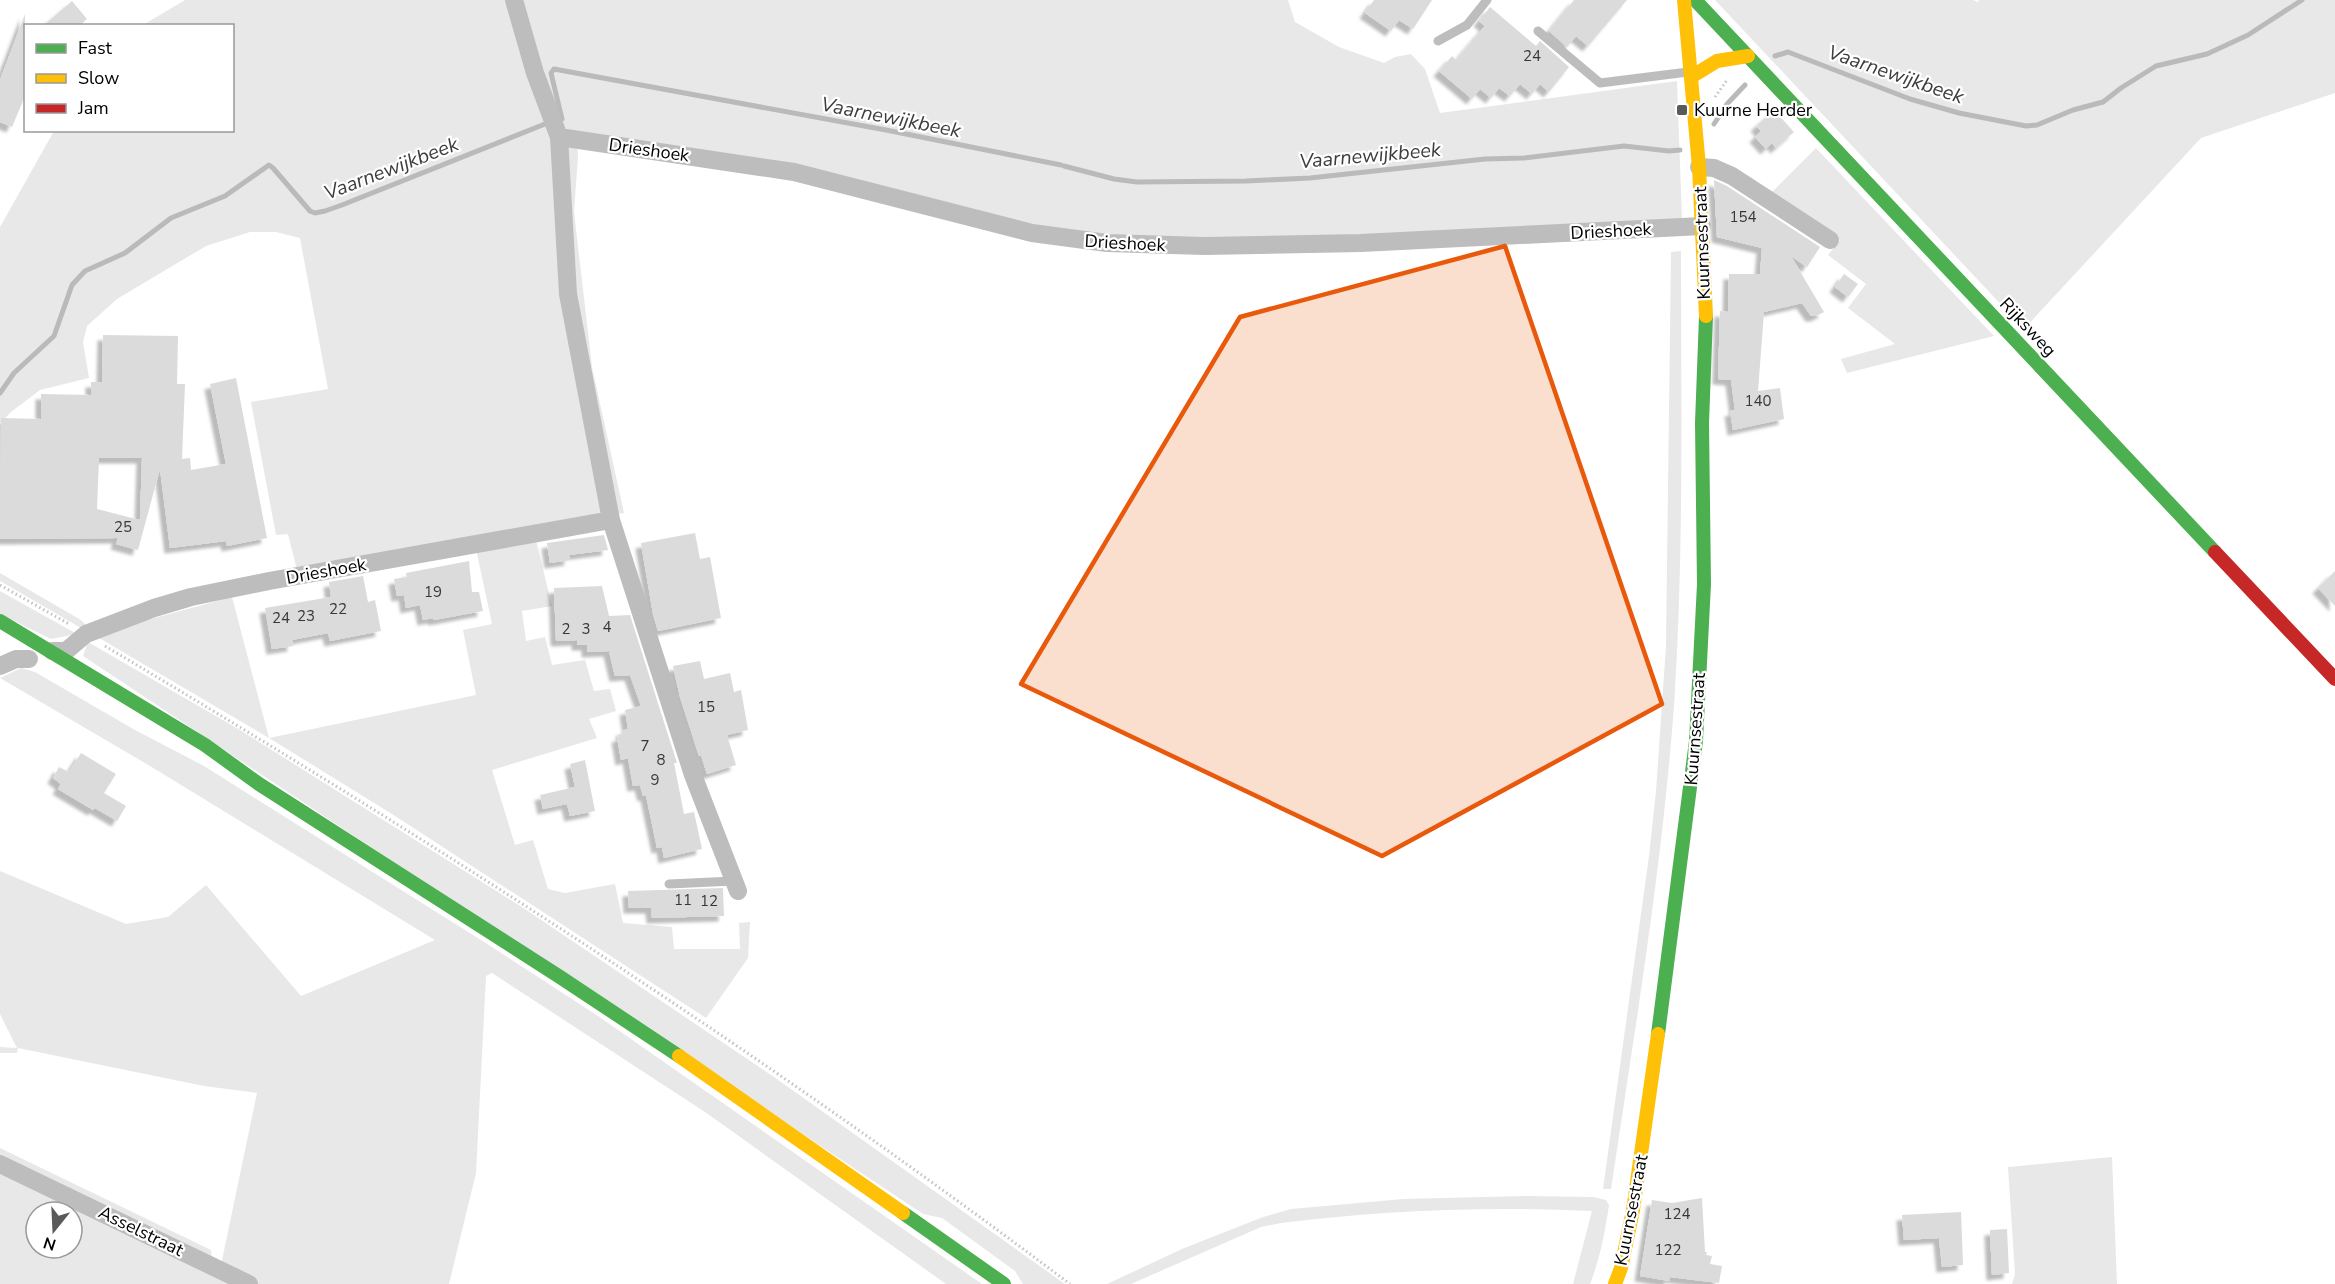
<svg xmlns="http://www.w3.org/2000/svg" width="2335" height="1284" font-family="'Nunito Sans',sans-serif">
<style>
.green{fill:#e8e8e8;fill-rule:evenodd}
.lines{fill:none;stroke-linecap:round;stroke-linejoin:round}
.stream{stroke:#bababa;stroke-width:5}
.building{fill:#dbdbdb;fill-rule:evenodd;filter:url(#shadow)}
.path{stroke:#c2c2c2;stroke-width:3;stroke-dasharray:1.5 3;stroke-linecap:butt}
.lane{stroke:#bdbdbd;stroke-width:9}
.street{stroke:#bdbdbd;stroke-width:18}
.fast{stroke:#4caf50;stroke-width:14}
.slow{stroke:#ffc107;stroke-width:14}
.jam{stroke:#c62828;stroke-width:14}
.marked{fill:#e8590c;fill-opacity:0.2;stroke:#e8590c;stroke-width:4.5;stroke-linejoin:round}
.poi-dot{fill:#595959;stroke:#fff;stroke-width:2}
.labels{text-anchor:middle;stroke-width:4.5;stroke-linejoin:round;paint-order:stroke}
.number-label{font-size:15px;fill:#373737}
.poi-label{font-size:18px;fill:#000;stroke:#fff;text-anchor:start}
.street-label{font-size:18px;fill:#000;stroke:#fff}
.water-label{font-size:20px;font-style:italic;fill:#3d3d3d;stroke:#fff}
</style>
<defs>
<filter id="shadow"><feDropShadow dx="-5.5" dy="5.5" stdDeviation="1.5" flood-color="#0004"/></filter>
</defs>
<rect width="100%" height="100%" fill="#fff"/>
<path class="green" d="M 185,0 L 1288,0 L 1295,22 L 1339,47 L 1384,63 L 1395,57 L 1411,54 L 1425,69 L 1440,113 L 1677,81 L 1682,219 L 1338,237 L 1105,237 L 1057,230 L 576,134 L 578,156 L 574,212 L 592,367 L 624,513 L 579,519 L 297,570 L 288,534 L 276,535 L 251,402 L 328,389 L 300,238 L 276,232 L 250,232 L 206,246 L 117,299 L 87,326 L 83,342 L 89,378 L 40,390 L 11,412 L 0,423 L 0,227 L 54,131 L 232,130 L 232,26 L 143,25 Z
M 1715,0 L 1973,0 L 1978,2 L 1979,0 L 2335,0 L 2335,93 L 2201,138 L 2024,329 Z
M 1816,148 L 1994,336 L 1847,373 L 1841,359 L 1895,344 L 1848,308 L 1866,284 L 1828,255 L 1840,240 L 1772,192 Z
M 1681,251 C 1681,403 1684,555 1674,706 C 1662,868 1635,1029 1611,1189 L 1603,1189 L 1649,856 L 1656,791 L 1666,646 L 1671,252 Z
M 536,540 L 552,606 L 522,611 L 526,641 L 545,637 L 552,665 L 585,660 L 594,691 L 610,689 L 616,711 L 589,719 L 597,738 L 492,770 L 515,845 L 533,840 L 548,889 L 565,893 L 615,884 L 623,923 L 672,927 L 674,949 L 740,949 L 739,923 L 750,922 L 748,958 L 706,1018 L 392,814 L 269,738 L 99,638 L 125,626 L 232,597 L 269,738 L 476,695 L 463,630 L 492,624 L 476,549 Z
M 0,573 L 81,620 L 86,625 L 81,628 L 0,581 Z
M 0,591 L 77,634 L 51,639 L 0,614 Z
M 88,642 L 240,730 L 525,909 L 774,1077 L 1065,1284 L 1023,1284 L 1015,1271 L 942,1218 L 923,1214 L 83,656 Z
M 21,668 L 35,672 L 135,730 L 204,766 L 481,940 L 598,1016 L 982,1284 L 946,1284 L 705,1112 L 492,973 L 486,976 L 476,1173 L 449,1284 L 258,1284 L 221,1265 L 257,1093 L 204,1086 L 18,1048 L 17,1053 L 0,1053 L 0,1047 L 17,1048 L 0,1014 L 0,871 L 126,924 L 168,917 L 206,885 L 301,996 L 435,940 L 150,766 L 0,678 Z
M 0,1148 L 211,1250 L 212,1262 L 0,1159 Z
M 2112,1157 L 2117,1284 L 2012,1284 L 2015,1274 L 2008,1167 Z
M 0,1172 L 234,1284 L 0,1284 ZM 36,1212 L 72,1212 L 72,1248 L 36,1248 Z
M 1528,1196 L 1593,1197 L 1606,1200 L 1609,1205 C 1605,1232 1600,1259 1590,1284 L 1573,1284 L 1592,1211 C 1488,1206 1384,1210 1281,1223 L 1261,1227 L 1131,1284 L 1107,1284 L 1182,1249 L 1263,1217 L 1291,1209 L 1403,1199 Z"/>
<g class="lines">
<path class="stream" d="M 1775,56 L 1788,52 L 1910,99 L 1959,113 L 2026,126 L 2037,125 L 2073,110 L 2103,102 L 2121,88 L 2156,66 L 2207,54 L 2248,35 L 2302,0
M 562,119 L 551,73 L 554,69 L 886,130 L 1061,165
M 1714,124 L 1727,104 L 1745,85
M 1064,166 L 1114,179 L 1137,182 L 1246,181 L 1310,178 L 1485,159 L 1524,158 L 1624,146 L 1669,151 L 1680,150
M 0,393 L 14,373 L 54,336 L 72,285 L 85,271 L 125,253 L 171,218 L 225,196 L 269,165 L 273,168 L 310,211 L 315,213 L 325,211 L 342,205 L 545,124"/>
</g>
<path class="building" d="M 1374,0 L 1432,0 L 1413,29 L 1399,20 L 1391,31 L 1365,13 Z
M 1574,0 L 1627,0 L 1588,46 L 1576,36 L 1567,47 L 1549,31 Z
M 72,1 L 87,19 L 79,26 L 43,26 Z
M 1490,7 L 1536,46 L 1540,41 L 1569,67 L 1549,92 L 1540,84 L 1532,94 L 1520,84 L 1510,96 L 1499,88 L 1491,98 L 1480,89 L 1472,99 L 1439,71 L 1452,56 L 1456,60 L 1485,26 L 1479,21 Z
M 25,14 L 25,96 L 12,127 L 0,122 L 0,80 Z
M 1774,110 L 1794,132 L 1776,148 L 1772,143 L 1766,149 L 1755,137 L 1761,131 L 1756,126 Z
M 1714,180 L 1727,186 L 1820,247 L 1807,267 L 1791,256 L 1824,312 L 1816,316 L 1811,316 L 1802,303 L 1764,312 L 1758,391 L 1780,388 L 1784,419 L 1733,430 L 1730,411 L 1735,410 L 1731,380 L 1718,379 L 1720,311 L 1728,312 L 1729,274 L 1760,274 L 1762,248 L 1717,237 Z
M 1844,274 L 1858,284 L 1848,297 L 1835,287 Z
M 103,335 L 178,336 L 177,384 L 185,384 L 182,459 L 190,458 L 191,470 L 226,464 L 210,384 L 236,378 L 267,538 L 227,546 L 226,541 L 170,548 L 160,469 L 138,550 L 116,544 L 118,538 L 0,539 L 1,418 L 41,419 L 41,394 L 91,395 L 91,382 L 102,382 ZM 99,458 L 142,458 L 140,520 L 97,509 Z
M 695,533 L 700,559 L 710,557 L 721,618 L 658,631 L 653,614 L 641,543 Z
M 604,535 L 608,550 L 569,555 L 570,560 L 550,563 L 547,543 Z
M 469,561 L 472,592 L 479,592 L 483,611 L 434,620 L 433,618 L 423,620 L 420,605 L 406,608 L 404,595 L 397,596 L 394,579 L 407,577 L 406,573 Z
M 2335,571 L 2335,606 L 2318,588 Z
M 363,576 L 368,602 L 375,600 L 381,631 L 330,641 L 328,633 L 292,640 L 293,646 L 272,649 L 265,608 L 331,597 L 329,582 Z
M 602,586 L 609,616 L 630,615 L 677,763 L 674,763 L 684,814 L 694,812 L 702,849 L 664,858 L 662,847 L 657,848 L 646,795 L 643,796 L 640,785 L 633,786 L 628,758 L 621,760 L 617,737 L 622,736 L 621,731 L 628,729 L 625,710 L 641,706 L 630,675 L 615,676 L 609,651 L 587,652 L 587,645 L 577,645 L 577,640 L 558,641 L 556,640 L 554,588 Z
M 700,661 L 704,679 L 730,673 L 734,692 L 741,690 L 748,730 L 727,735 L 736,765 L 707,774 L 701,755 L 699,756 L 680,697 L 673,666 Z
M 81,753 L 116,774 L 104,793 L 126,806 L 117,821 L 95,808 L 93,810 L 58,789 L 61,784 L 53,778 L 59,767 L 69,772 Z
M 585,760 L 595,811 L 570,816 L 567,804 L 543,809 L 540,795 L 575,787 L 570,764 Z
M 723,888 L 724,916 L 652,918 L 651,908 L 629,908 L 628,891 Z
M 1702,1198 L 1705,1252 L 1707,1252 L 1706,1255 L 1712,1256 L 1710,1264 L 1722,1266 L 1719,1283 L 1670,1277 L 1669,1281 L 1640,1276 L 1652,1200 L 1672,1203 Z
M 1961,1212 L 1963,1265 L 1942,1267 L 1939,1238 L 1904,1240 L 1902,1215 Z
M 2007,1229 L 2009,1273 L 1992,1275 L 1990,1230 Z"/>
<g class="lines">
<path class="path" d="M 1715,97 L 1727,80
M 0,585 L 69,624
M 105,646 C 436,843 762,1052 1070,1284"/>
<path class="lane" d="M 1538,31 L 1600,83 L 1688,72
M 1438,41 L 1467,25 L 1487,0
M 669,884 L 734,881"/>
<path class="street" d="M 514,0 L 535,73 L 559,137
M 1699,167 L 1714,168 L 1732,176 L 1830,240
M 52,651 L 66,651 L 86,634 L 154,608 L 191,597 L 269,581 L 611,520
M 0,666 L 16,659 L 29,659
M 738,891 L 693,775 L 611,520 L 568,294 L 559,137 L 794,172 L 1032,233 L 1107,243 L 1204,246 L 1361,243 L 1702,226
M 0,1164 L 249,1284"/>
<path class="fast" d="M 1695,0 L 2215,552
M 0,621 L 205,745 L 259,784 L 560,977 L 679,1056
M 1658,1034 L 1696,741 L 1704,584 L 1702,423 L 1706,316
M 903,1213 L 1004,1284"/>
<path class="slow" d="M 1684,0 L 1699,167 L 1706,316
M 1691,77 L 1717,61 L 1748,56
M 679,1056 L 903,1213
M 1615,1284 L 1621,1268 L 1633,1210 L 1658,1034"/>
<path class="jam" d="M 2215,552 L 2335,679"/>
</g>
<path class="marked" d="M 1505,246 L 1662,704 L 1382,856 L 1021,684 L 1240,317 Z"/>
<rect class="poi-dot" x="1676" y="104" width="12" height="12" rx="3"/>
<g class="labels">
<g class="number-label">
<text x="1532" y="61">24</text>
<text x="1743" y="222">154</text>
<text x="1758" y="406">140</text>
<text x="123" y="532">25</text>
<text x="433" y="597">19</text>
<text x="338" y="614">22</text>
<text x="306" y="621">23</text>
<text x="281" y="623">24</text>
<text x="607" y="632">4</text>
<text x="566" y="634">2</text>
<text x="586" y="634">3</text>
<text x="706" y="712">15</text>
<text x="645" y="751">7</text>
<text x="661" y="765">8</text>
<text x="655" y="785">9</text>
<text x="683" y="905">11</text>
<text x="709" y="906">12</text>
<text x="1677" y="1219">124</text>
<text x="1668" y="1255">122</text>
</g>
<g class="poi-label">
<text x="1694" y="116">Kuurne Herder</text>
</g>
<g class="street-label">
<text transform="translate(649 150) rotate(8)" y="6">Drieshoek</text>
<text transform="translate(1611 231) rotate(-3)" y="6">Drieshoek</text>
<text transform="translate(1125 243) rotate(3)" y="6">Drieshoek</text>
<text transform="translate(1702 243) rotate(-92)" y="6">Kuurnsestraat</text>
<text transform="translate(2028 327) rotate(47)" y="6">Rijksweg</text>
<text transform="translate(326 571) rotate(-10)" y="6">Drieshoek</text>
<text transform="translate(1695 729) rotate(-86)" y="6">Kuurnsestraat</text>
<text transform="translate(1631 1210) rotate(-79)" y="6">Kuurnsestraat</text>
<text transform="translate(141 1231) rotate(26)" y="6">Asselstraat</text>
</g>
<g class="water-label">
<text transform="translate(1896 74) rotate(19)" y="7">Vaarnewijkbeek</text>
<text transform="translate(891 117) rotate(11)" y="7">Vaarnewijkbeek</text>
<text transform="translate(1370 155) rotate(-5)" y="7">Vaarnewijkbeek</text>
<text transform="translate(391 168) rotate(-21)" y="7">Vaarnewijkbeek</text>
</g>
</g>
<rect x="24" y="24" width="210" height="108" fill="#ffffff" stroke="#999999" stroke-width="1.5"/>
<rect x="36" y="44" width="30" height="9" fill="#4caf50" stroke="#999999" stroke-width="1.5"/>
<text x="78" y="54" font-size="18" fill="#000000">Fast</text>
<rect x="36" y="74" width="30" height="9" fill="#ffc107" stroke="#999999" stroke-width="1.5"/>
<text x="78" y="84" font-size="18" fill="#000000">Slow</text>
<rect x="36" y="104" width="30" height="9" fill="#c62828" stroke="#999999" stroke-width="1.5"/>
<text x="78" y="114" font-size="18" fill="#000000">Jam</text>
<g transform="translate(54 1230) rotate(198)"><circle r="28" fill="#ffffff" stroke="#999999" stroke-width="1.5"/>
<path d="M0-4.5L10 22L0 15L-10 22Z" fill="#595959"/>
<text y="-9" font-size="16" font-weight="bold" text-anchor="middle" fill="#000000">N</text>
</g>
</svg>
